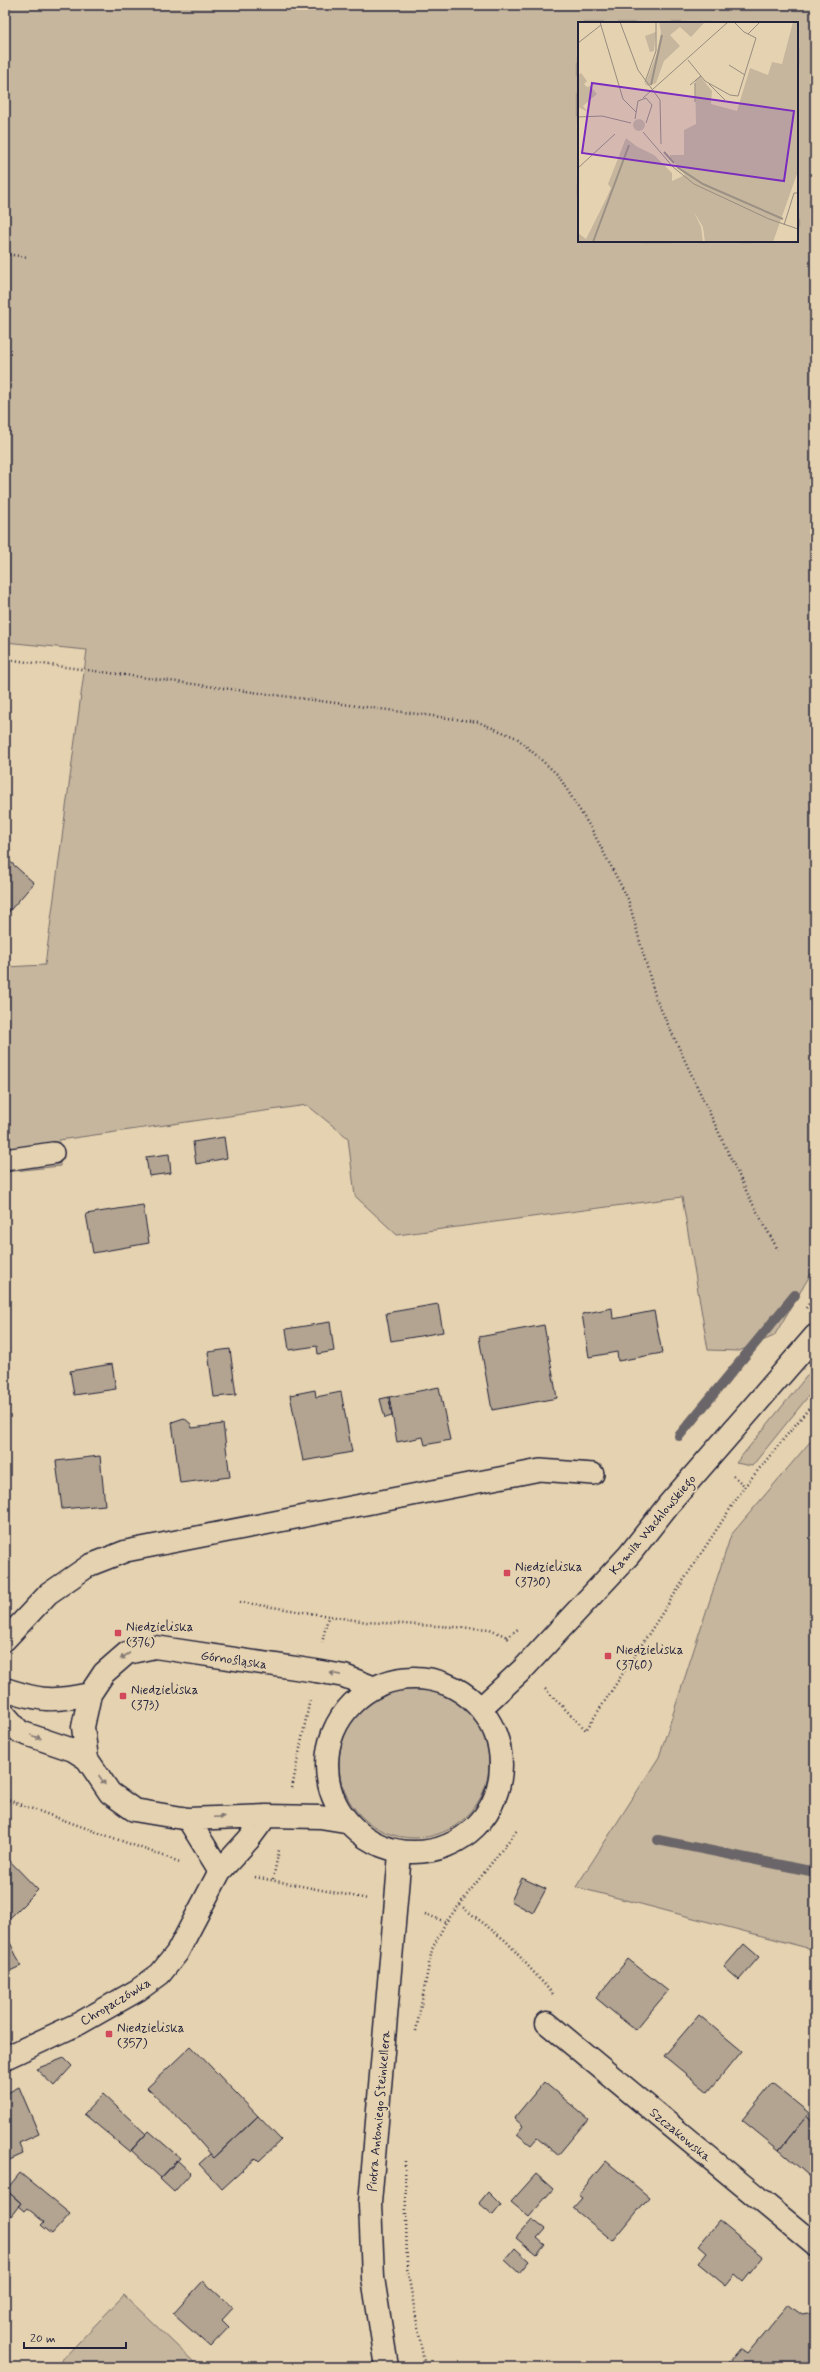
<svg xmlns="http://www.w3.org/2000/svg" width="820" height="2372" font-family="Mynerve,sans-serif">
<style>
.green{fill:#c6b69d;stroke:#746c6c;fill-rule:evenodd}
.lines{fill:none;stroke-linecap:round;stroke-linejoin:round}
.stream{stroke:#6b6567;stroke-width:10}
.building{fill:#b2a491;stroke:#22223b}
.service-casing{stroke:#22223b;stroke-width:24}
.minor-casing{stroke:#22223b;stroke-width:25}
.tertiary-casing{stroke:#22223b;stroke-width:25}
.path{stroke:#22223b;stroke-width:2.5;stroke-dasharray:1 3;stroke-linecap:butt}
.service{stroke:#e5d2b0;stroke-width:21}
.minor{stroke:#e5d2b0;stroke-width:22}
.tertiary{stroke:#e5d2b0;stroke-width:22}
.oneway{fill:#847a76}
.poi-dot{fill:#d1495b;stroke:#e5d2b0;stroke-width:1.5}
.labels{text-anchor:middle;stroke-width:4;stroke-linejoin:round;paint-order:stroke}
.street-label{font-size:13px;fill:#22223b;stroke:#e5d2b0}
.poi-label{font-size:13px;fill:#22223b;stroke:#e5d2b0;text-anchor:start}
.inset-river{fill:none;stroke:#9c9185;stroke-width:2}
.inset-road{fill:none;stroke:#978c81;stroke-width:1}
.view{fill:#7b2cbf;fill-opacity:0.15;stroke:#7b2cbf;stroke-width:2}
.inset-edge{fill:none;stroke:#22223b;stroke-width:2}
</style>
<rect width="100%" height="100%" fill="#e5d2b0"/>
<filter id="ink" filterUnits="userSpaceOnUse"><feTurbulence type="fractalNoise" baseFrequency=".025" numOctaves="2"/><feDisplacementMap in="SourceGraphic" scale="8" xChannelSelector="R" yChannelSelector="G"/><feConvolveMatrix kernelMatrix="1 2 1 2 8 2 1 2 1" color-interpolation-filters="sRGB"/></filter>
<g filter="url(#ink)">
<path class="green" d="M 5,5 L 815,5 L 815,1267 L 774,1336 L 739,1351 L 708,1350 L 682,1197 L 397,1235 L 355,1196 L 348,1138 L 307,1105 L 59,1140 L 60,1166 L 5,1172 L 5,967 L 45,965 L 87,650 L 5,642 ZM 579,23 L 797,23 L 797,241 L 579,241 Z
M 815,1366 L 815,1388 L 752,1466 L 736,1463 Z
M 815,1436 L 815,1950 L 576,1887 L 659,1757 L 731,1535 Z
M339 1763a75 75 0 1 1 150 0a75 75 0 1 1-150 0Z
M 124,2295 L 199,2367 L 55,2367 Z"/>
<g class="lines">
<path class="stream" d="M 679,1436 L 795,1295
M 658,1840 L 815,1872"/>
</g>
<path class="building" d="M 6,858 L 34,883 L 5,916 L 5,858 Z
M 224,1137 L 227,1158 L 196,1164 L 193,1142 Z
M 169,1154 L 171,1173 L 149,1176 L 146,1157 Z
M 143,1205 L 149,1243 L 93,1253 L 86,1214 Z
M 438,1304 L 443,1332 L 391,1341 L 386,1313 Z
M 612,1308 L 613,1319 L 654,1311 L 662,1353 L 618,1361 L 617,1352 L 589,1357 L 582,1314 Z
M 330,1322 L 334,1351 L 318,1354 L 317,1346 L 289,1350 L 286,1329 Z
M 544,1325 L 557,1398 L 492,1410 L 479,1337 Z
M 230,1349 L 236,1395 L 214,1397 L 208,1352 Z
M 112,1364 L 116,1389 L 74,1395 L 70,1371 Z
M 439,1387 L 450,1440 L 425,1445 L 423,1437 L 397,1442 L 389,1397 Z
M 315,1390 L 316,1397 L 341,1392 L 352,1452 L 303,1461 L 290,1395 Z
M 389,1397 L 392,1416 L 385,1418 L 380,1399 Z
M 184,1418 L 191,1424 L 192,1428 L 223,1424 L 230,1477 L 180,1483 L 172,1422 Z
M 100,1456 L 105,1505 L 62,1509 L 56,1461 Z
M 5,1856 L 38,1890 L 5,1923 Z
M 522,1878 L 546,1889 L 533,1913 L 511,1901 Z
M 7,1936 L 21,1966 L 5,1973 L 5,1937 Z
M 744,1944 L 759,1957 L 739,1980 L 724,1967 Z
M 628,1959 L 668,1991 L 635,2030 L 596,1998 Z
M 699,2015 L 742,2051 L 708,2092 L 664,2056 Z
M 191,2046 L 258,2116 L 214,2158 L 187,2127 L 147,2088 Z
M 64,2058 L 72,2066 L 54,2086 L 36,2069 Z
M 544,2082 L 588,2119 L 558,2155 L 537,2138 L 531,2145 L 517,2134 L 523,2126 L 514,2118 Z
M 772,2083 L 809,2113 L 779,2150 L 742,2120 Z
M 19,2087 L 39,2134 L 19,2143 L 23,2154 L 5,2162 L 5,2094 Z
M 103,2094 L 146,2134 L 130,2152 L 84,2114 Z
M 258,2116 L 281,2140 L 259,2161 L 256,2158 L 222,2189 L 199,2164 L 210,2154 L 214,2158 Z
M 807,2116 L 815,2123 L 815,2181 L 779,2150 Z
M 149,2131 L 180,2158 L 161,2178 L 131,2150 Z
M 177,2160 L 191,2173 L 174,2192 L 160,2179 Z
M 606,2161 L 649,2197 L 613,2241 L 573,2208 L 582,2198 L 578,2195 Z
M 20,2173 L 70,2214 L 52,2234 L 41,2225 L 44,2222 L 27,2208 L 24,2211 L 18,2206 L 21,2203 L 6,2190 Z
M 536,2174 L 553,2189 L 529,2217 L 511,2202 Z
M 5,2189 L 21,2203 L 11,2216 L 5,2211 Z
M 488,2192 L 501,2205 L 493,2215 L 479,2203 Z
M 532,2219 L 545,2229 L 537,2238 L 545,2245 L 537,2255 L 516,2238 Z
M 719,2221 L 763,2257 L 743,2282 L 735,2275 L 726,2286 L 698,2263 L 707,2252 L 699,2245 Z
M 515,2248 L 529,2261 L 519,2273 L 505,2260 Z
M 203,2281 L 233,2308 L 222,2320 L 229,2327 L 210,2347 L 173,2314 Z
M 789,2304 L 802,2314 L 808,2313 L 814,2319 L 815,2367 L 725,2367 L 740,2349 L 747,2354 Z"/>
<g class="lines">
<defs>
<path id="service" d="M 5,1160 L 53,1153
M 5,1640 L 48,1594 L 90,1565 L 126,1551 L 540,1470 L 593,1474"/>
<path id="minor" d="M 547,2023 L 815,2245"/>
<path id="tertiary" d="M327 1765a87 87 0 1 1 174 0a87 87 0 1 1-174 0Z
M 5,1689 C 41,1701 52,1702 90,1694
M 483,1706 L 524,1668 L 629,1555 L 669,1504 L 815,1336
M 5,1715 L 20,1732 L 73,1750 L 87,1759
M 188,1819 L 220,1871
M 345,1821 L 320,1817 L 266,1816 L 188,1819 L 134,1810 L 110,1793 L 87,1759 L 83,1727 L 90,1694 L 104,1673 L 127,1653 L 155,1647 L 316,1671 L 344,1676 L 372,1687
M 5,2058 L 80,2023 L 138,1990 L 160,1974 L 177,1953 L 220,1871 L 249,1839 L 266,1816
M 387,2367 L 373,2278 L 370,2203 L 400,1854"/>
</defs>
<use href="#service" class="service-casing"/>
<use href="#minor" class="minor-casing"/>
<use href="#tertiary" class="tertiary-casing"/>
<path class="path" d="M 5,254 L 27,257
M 5,659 L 478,722 L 517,738 L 558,775 L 592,830 L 628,899 L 656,999 L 750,1199 L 778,1250
M 806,1308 L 815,1295
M 733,1476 L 745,1486
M 240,1602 L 367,1622 L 490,1629 L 507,1637 L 509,1640
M 507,1637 L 518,1629
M 322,1643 L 328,1617
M 545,1689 L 586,1730 L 745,1486 L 815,1401
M 292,1788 L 310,1699
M 5,1799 L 180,1862
M 255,1877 L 368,1899
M 273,1879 L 279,1850
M 460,1905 L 506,1941 L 553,1994
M 425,1914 L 446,1922
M 416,2031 L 432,1949 L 446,1922 L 517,1830
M 405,2161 L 407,2268 L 425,2367"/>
<use href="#service" class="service"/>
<use href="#minor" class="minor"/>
<use href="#tertiary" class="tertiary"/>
</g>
<defs><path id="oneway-solid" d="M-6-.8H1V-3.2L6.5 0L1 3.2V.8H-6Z"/></defs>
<g class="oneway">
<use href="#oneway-solid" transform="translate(125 1656) rotate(147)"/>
<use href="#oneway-solid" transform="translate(335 1674) rotate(-169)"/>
<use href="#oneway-solid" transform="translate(36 1737) rotate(19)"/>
<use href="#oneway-solid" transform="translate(102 1780) rotate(56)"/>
<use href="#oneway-solid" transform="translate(219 1817) rotate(-3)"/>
</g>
</g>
<g class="poi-dot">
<rect x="503" y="1569" width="8" height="8" rx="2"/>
<rect x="114" y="1629" width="8" height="8" rx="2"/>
<rect x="604" y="1652" width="8" height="8" rx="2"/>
<rect x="119" y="1692" width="8" height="8" rx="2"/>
<rect x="105" y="2030" width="8" height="8" rx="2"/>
</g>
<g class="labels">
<g class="street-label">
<text transform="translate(652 1524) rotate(-50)" y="5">Kamila Wachlowskiego</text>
<text transform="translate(234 1659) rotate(8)" y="5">Górnośląska</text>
<text transform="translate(115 2001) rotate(-31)" y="5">Chropaczówka</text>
<text transform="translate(378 2111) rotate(-85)" y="5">Piotra Antoniego Steinkellera</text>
<text transform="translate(681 2134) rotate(40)" y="5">Szczakowska</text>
</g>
<g class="poi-label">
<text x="515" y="1571">Niedzieliska<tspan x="515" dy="15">(3730)</tspan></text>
<text x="126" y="1631">Niedzieliska<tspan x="126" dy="15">(376)</tspan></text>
<text x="616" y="1654">Niedzieliska<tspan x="616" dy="15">(3760)</tspan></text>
<text x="131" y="1694">Niedzieliska<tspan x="131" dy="15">(373)</tspan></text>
<text x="117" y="2032">Niedzieliska<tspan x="117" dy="15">(357)</tspan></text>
</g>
</g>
<g transform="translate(578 22)">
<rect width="220" height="220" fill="#e5d2b0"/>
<path d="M 81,0 L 127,0 L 113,15 L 102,5 L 92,13 L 102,24 L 86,39 L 78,61 L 70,64 L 67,62 L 79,31 L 83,10 ZM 215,0 L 220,0 L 220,149 L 195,220 L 127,220 L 125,205 L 116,190 L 123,205 L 125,220 L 0,220 L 0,211 L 8,217 L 28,177 L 33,166 L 30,162 L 48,116 L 58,124 L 76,133 L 94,151 L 94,159 L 107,153 L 92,136 L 92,133 L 106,133 L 106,108 L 118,102 L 117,58 L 122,54 L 134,69 L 133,82 L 159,89 L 172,46 L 190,53 L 194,40 L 204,42 ZM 78,10 L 76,29 L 72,30 L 67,14 ZM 3,51 L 9,59 L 6,62 L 9,65 L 12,64 L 19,72 L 5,84 L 10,90 L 0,85 L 0,53 ZM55 103a6 6 0 1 1 12 0a6 6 0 1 1-12 0Z" fill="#c6b69d"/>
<path class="inset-river" d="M 73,63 L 84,13M 86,130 L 96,141M 99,145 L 125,162 L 205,197M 15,220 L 51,123"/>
<path class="inset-road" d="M 22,0 L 45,77 L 58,90M 42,0 L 60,48 L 82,78 L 83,122M 170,12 L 182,0M 0,21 L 23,3M 110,38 L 127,59 L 152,73 L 160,74 L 178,16 L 166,10 L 156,0M 151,43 L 167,53M 67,60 L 78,29 L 78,0M 117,61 L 117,80M 131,62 L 147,78M 112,63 L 123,54M 65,76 L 150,0M 0,95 L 24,94 L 53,101M 57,97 L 60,79 L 68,76 L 74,83 L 68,101M 65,110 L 95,145 L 116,162 L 191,197 L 220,207M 0,146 L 37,112M 206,203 L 216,171 L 220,171"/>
<path class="view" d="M 14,61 L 216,89 L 206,159 L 4,131 Z"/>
<rect width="220" height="220" class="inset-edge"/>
</g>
<rect width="820" height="2372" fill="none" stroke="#e5d2b0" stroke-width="20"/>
<rect x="10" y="10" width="800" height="2352" fill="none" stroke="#22223b" stroke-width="1.5" filter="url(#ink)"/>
<path d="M24 2342v6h102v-6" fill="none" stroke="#22223b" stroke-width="2"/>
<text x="30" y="2342" font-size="12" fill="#22223b" stroke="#e5d2b0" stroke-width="3" paint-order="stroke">20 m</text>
</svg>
